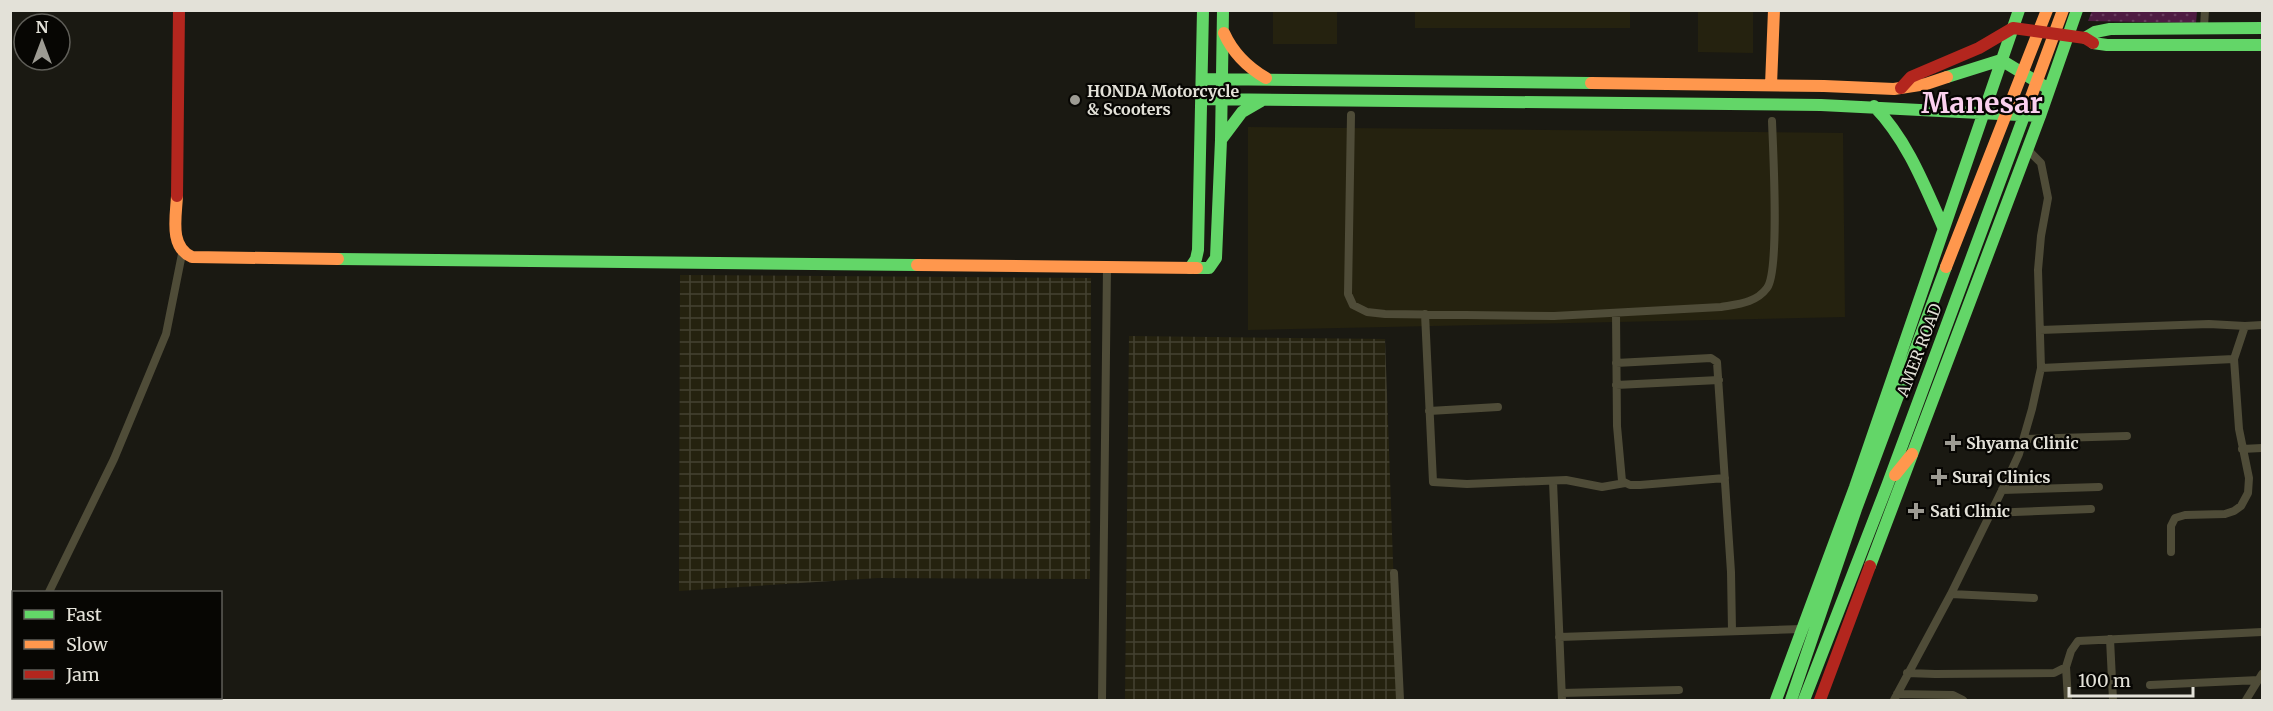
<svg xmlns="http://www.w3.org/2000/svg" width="2273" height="711" font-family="Merriweather,serif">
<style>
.built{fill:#25220f}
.industrial{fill:url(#industrial-grid)}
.grass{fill:url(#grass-dots)}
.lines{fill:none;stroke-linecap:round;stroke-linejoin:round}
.street{stroke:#4f4c38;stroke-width:8}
.fast{stroke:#63d668;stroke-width:12}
.slow{stroke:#ff974d;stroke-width:12}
.jam{stroke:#b3261e;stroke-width:12}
.poi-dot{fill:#9d9b93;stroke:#070603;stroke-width:2}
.labels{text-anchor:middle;stroke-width:4.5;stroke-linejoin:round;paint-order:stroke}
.poi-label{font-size:16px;font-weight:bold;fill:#e3e1d8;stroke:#070603;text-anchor:start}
.street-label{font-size:16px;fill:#e3e1d8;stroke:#070603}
.town-label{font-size:28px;font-weight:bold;fill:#fbd1ef;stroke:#070603}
</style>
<defs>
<pattern id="industrial-grid" width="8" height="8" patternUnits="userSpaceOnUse" patternTransform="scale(1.5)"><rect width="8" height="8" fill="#25220f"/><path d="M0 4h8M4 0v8" fill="none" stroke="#444231"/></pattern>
<pattern id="grass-dots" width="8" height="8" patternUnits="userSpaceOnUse" patternTransform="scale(1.5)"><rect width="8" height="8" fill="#4e1b42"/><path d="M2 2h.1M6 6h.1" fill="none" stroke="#673c5d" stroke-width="1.8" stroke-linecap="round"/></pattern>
</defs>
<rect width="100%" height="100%" fill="#1a1912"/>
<path class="built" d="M 1273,11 L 1337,11 L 1337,44 L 1273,44 Z
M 1415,11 L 1630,11 L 1630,28 L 1415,28 Z
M 1698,11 L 1753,11 L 1753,53 L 1698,52 Z
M 1248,127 L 1843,133 L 1845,317 L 1248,330 Z"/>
<path class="industrial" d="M 680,275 L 1091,278 L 1090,579 L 878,578 L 679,591 Z
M 1129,336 L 1385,339 L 1398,700 L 1125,700 Z"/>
<path class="grass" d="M 2092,11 L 2197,11 L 2196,23 L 2088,21 Z"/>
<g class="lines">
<path class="street" d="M 2204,27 L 2205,10
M 1351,115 L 1348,294 L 1353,305 L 1367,312 L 1385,314 L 1554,316 L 1721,307 C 1738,304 1756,303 1767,288 C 1780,271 1773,150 1772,121
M 1425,314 L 1433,482 L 1467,484 L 1566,480 L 1602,487 L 1625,483
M 1616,314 L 1617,426 L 1622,481 L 1630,485 L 1640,485 L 1725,478
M 2245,326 L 2262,325
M 2040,330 L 2209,324 L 2245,326 L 2234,359
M 1616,363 L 1711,358 L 1717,362 L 1731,572 L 1732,631
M 2041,368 L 2234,359 L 2239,429 L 2249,478 L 2248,493 L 2241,506 L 2234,511 L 2225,514 L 2185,515 L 2175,518 L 2171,526 L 2171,552
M 1616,385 L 1719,380
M 1429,411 L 1498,407
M 2024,439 L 2127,436
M 2242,449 L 2262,448
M 1553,481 L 1562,700
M 2002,490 L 2099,487
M 1989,513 L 2091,509
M 1394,573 L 1400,700
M 49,592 L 114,459 L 166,334 L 182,254
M 1951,594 L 2034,598
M 1559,637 L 1802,629
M 2110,639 L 2113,700
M 2066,667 L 2068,700
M 1907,673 L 1935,674 L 2054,673 L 2066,667 L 2071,651 L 2078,641 L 2262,632
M 2150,685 L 2259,680
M 1562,693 L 1679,690
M 1897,694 L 1953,695 L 1963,700
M 128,700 L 128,698
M 1102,700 L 1107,267
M 1894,700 L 1951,594 L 2008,478 L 2019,454 L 2032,409 L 2041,368 L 2038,270 L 2041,236 L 2048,198 L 2041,163 L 2027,149
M 2246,700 L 2262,674"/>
<path class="fast" d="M 2085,38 L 2095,32 L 2110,29 L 2262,28
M 2093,43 L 2107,45 L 2262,45
M 1947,77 L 2001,60 L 2049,89
M 1202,79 L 1591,83
M 1202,99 L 1821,105 L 2040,116
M 1874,106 C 1907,140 1924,184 1943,227
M 1221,140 L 1242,112 L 1261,101
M 338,259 L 917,265
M 1190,268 L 1196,259 L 1198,250 L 1203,10
M 1197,268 L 1209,268 L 1216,258 L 1221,140 L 1223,10
M 1870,566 L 2040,116 L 2077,10
M 1776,700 L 1855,487 L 2019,10
M 1791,700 L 1856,509 L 1946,267
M 1804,700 L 1887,486 L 2027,108"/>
<path class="slow" d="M 1224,33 C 1233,53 1247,67 1266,78
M 1591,83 L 1824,86 L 1894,89 L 1926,84 L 1947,77
M 1771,85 L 1774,10
M 2027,108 L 2063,10
M 177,196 C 176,217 169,247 192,257 L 338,259
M 917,265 L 1197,268
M 1946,267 L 2047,10
M 1895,475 L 1912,454
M 10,683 L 14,683"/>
<path class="jam" d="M 1901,88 L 1911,77 L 1979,48 L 2013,28 L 2085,38 L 2093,43
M 177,196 L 179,10
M 168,698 L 177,700
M 1820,700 L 1870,566"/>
</g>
<g class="poi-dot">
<circle cx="1075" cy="100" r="6"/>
<path d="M1950 434h6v6h6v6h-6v6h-6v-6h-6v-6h6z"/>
<path d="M1936 468h6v6h6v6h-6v6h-6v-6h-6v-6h6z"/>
<path d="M1913 502h6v6h6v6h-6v6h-6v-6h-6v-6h6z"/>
</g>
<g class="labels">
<g class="poi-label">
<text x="1087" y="97">HONDA Motorcycle<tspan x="1087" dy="18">&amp; Scooters</tspan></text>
<text x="1966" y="449">Shyama Clinic</text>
<text x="1952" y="483">Suraj Clinics</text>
<text x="1930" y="517">Sati Clinic</text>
</g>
<g class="street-label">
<text transform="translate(1919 350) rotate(-69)" y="6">AMER ROAD</text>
</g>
<g class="town-label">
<text x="1982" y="113">Manesar</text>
</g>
</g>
<rect width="2273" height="711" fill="none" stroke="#e3e1d8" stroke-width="24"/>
<rect x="12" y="591" width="210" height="108" fill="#070603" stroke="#5f5e58" stroke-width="1.5"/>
<rect x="24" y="610" width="30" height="9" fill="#63d668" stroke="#5f5e58" stroke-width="1.5"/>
<text x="66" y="621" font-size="18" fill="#e3e1d8">Fast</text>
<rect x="24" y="640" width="30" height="9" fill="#ff974d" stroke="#5f5e58" stroke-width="1.5"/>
<text x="66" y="651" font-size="18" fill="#e3e1d8">Slow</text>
<rect x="24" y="670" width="30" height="9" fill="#b3261e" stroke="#5f5e58" stroke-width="1.5"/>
<text x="66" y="681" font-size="18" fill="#e3e1d8">Jam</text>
<g transform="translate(42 42)"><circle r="28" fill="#070603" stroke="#5f5e58" stroke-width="1.5"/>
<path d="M0-4.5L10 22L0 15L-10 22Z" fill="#9d9b93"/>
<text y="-9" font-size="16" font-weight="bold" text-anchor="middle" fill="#e3e1d8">N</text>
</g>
<path d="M2069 687v9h124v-9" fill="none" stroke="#e3e1d8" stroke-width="3"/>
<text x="2078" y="687" font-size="18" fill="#e3e1d8" stroke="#070603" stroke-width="4.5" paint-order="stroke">100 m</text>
</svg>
